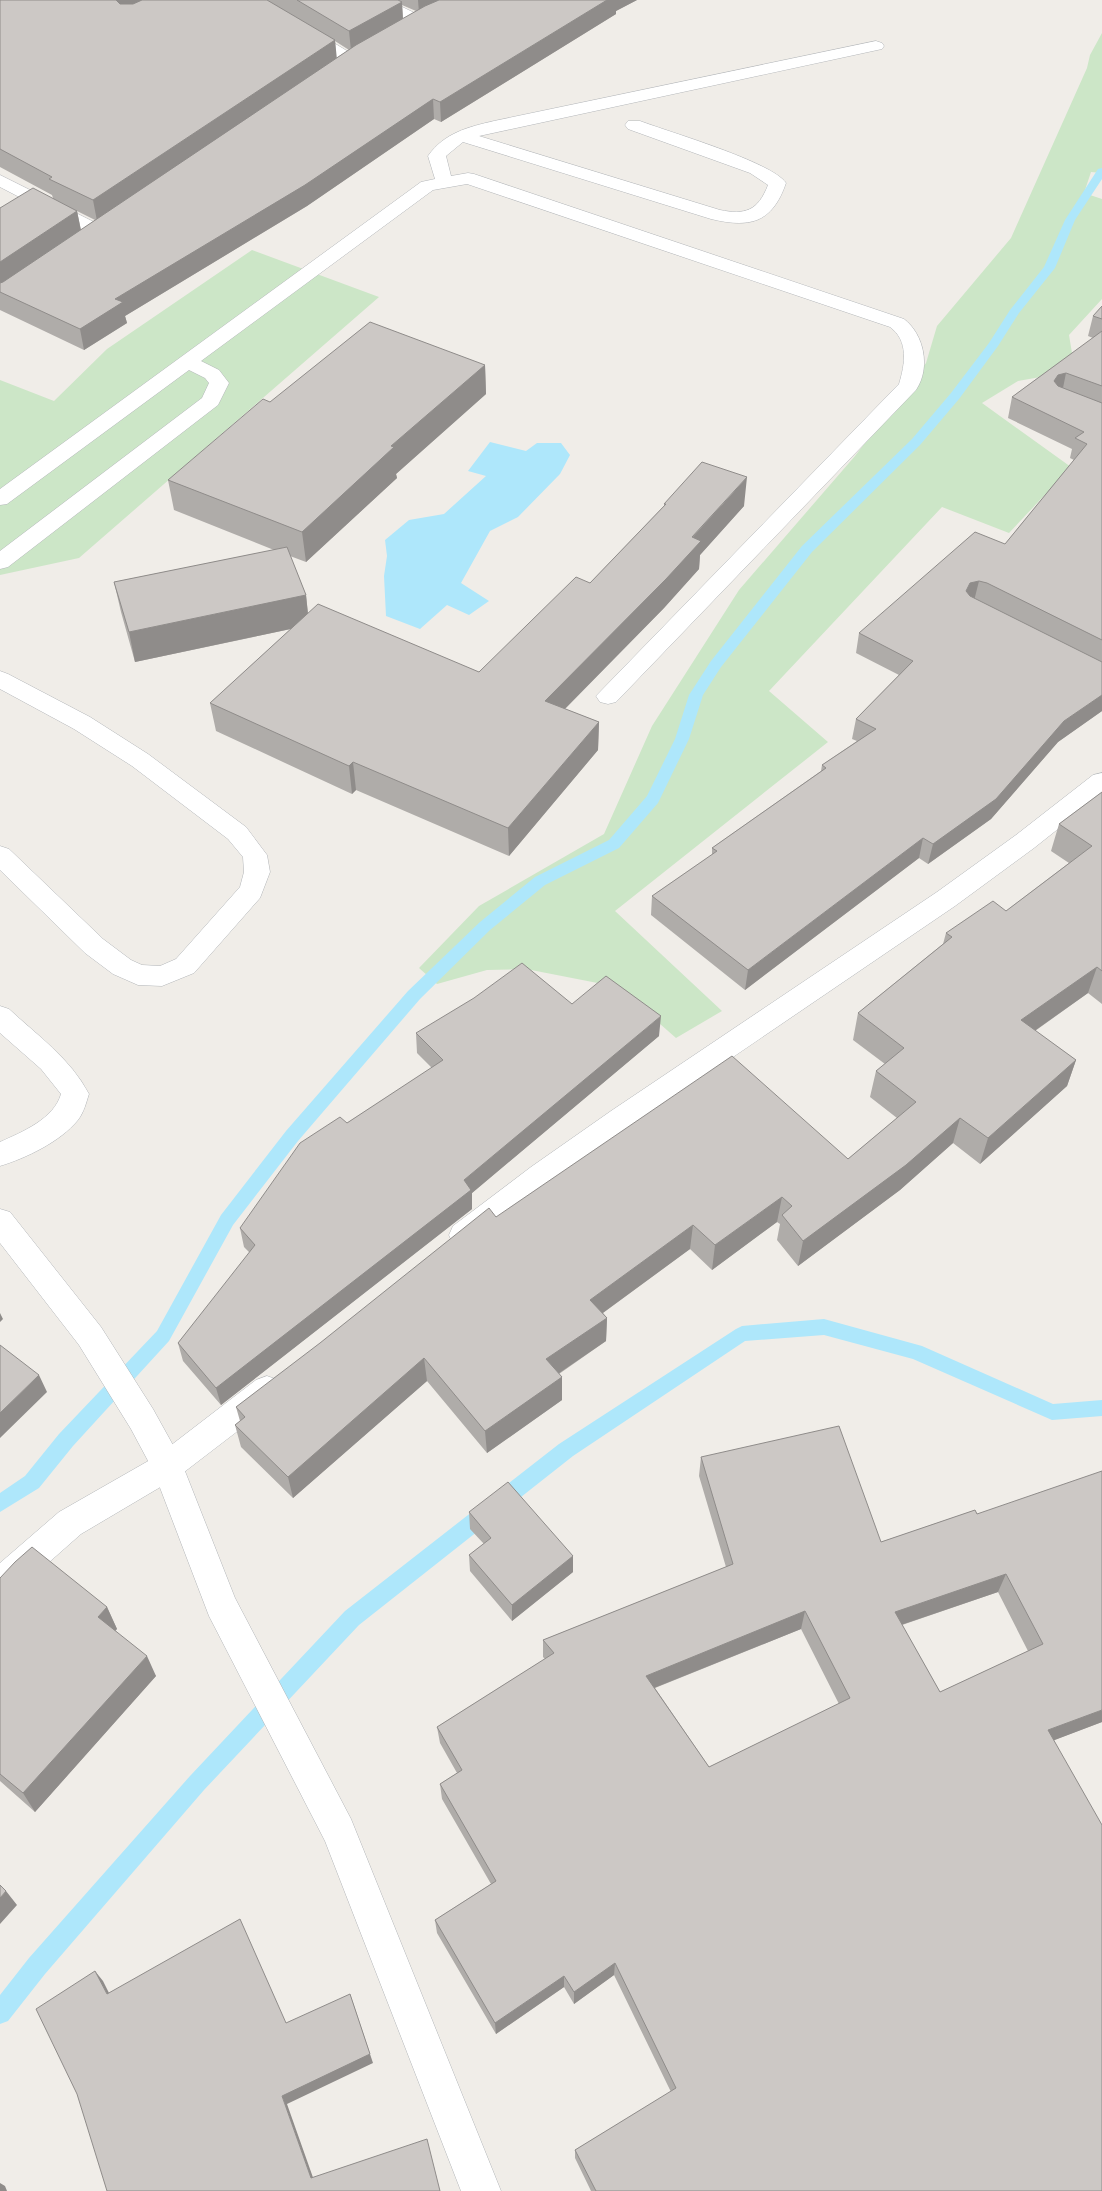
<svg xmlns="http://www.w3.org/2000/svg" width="1102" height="2191" font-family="Overpass,sans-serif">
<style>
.green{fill:#cce6c7}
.water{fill:#aee7fb}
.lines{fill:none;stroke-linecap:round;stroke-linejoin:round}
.stream{fill:#aee7fb;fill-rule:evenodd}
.service-casing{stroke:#b3b6b9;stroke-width:1}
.minor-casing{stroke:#b3b6b9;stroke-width:1}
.tertiary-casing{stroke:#b3b6b9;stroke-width:1}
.service{fill:#fff;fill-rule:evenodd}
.minor{fill:#fff;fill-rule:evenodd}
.tertiary{fill:#fff;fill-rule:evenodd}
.wall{fill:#afaca9;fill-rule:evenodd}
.shaded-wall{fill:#8f8c8a}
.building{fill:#ccc8c5;stroke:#8f8c8a;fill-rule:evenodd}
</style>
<rect width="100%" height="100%" fill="#f0ede8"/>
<path class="green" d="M 1102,33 L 1102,173 L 1091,172 L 1084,193 L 1102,199 L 1102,299 L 1069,335 L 1073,359 L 1046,376 L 1018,381 L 982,403 L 1071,467 L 1009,533 L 942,507 L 769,691 L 828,742 L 615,911 L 722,1011 L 676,1038 L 618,987 L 526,969 L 487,970 L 437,984 L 419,968 L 479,906 L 604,834 L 652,726 L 739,590 L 855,456 L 926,363 L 937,326 L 1011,238 L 1087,68 L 1090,55 Z
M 252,250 L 379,297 L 79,558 L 0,575 L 0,380 L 54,401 L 107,349 Z"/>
<path class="water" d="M 490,442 L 526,451 L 537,443 L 561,443 L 570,455 L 560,474 L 518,517 L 490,531 L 461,583 L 489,601 L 469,615 L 447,605 L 420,629 L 386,616 L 384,576 L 387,556 L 385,540 L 409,520 L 444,514 L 486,476 L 468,471 Z"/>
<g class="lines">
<path class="stream" d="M 1102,168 L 1102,179 L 1075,220 L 1055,268 L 1019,313 L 998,346 L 959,399 L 920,445 L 812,552 L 721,667 L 703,695 L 689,739 L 658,803 L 619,848 L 545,885 L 490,930 L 420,999 L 298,1141 L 233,1225 L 169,1341 L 73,1446 L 39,1488 L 0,1512 L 0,1493 L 25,1476 L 59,1434 L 157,1331 L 221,1215 L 286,1131 L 408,991 L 480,922 L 535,877 L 609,840 L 647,796 L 675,739 L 689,695 L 711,661 L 802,546 L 912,439 L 951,393 L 989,343 L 1010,310 L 1044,267 L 1065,220 L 1098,169 Z
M 824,1319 L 922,1346 L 1053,1404 L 1102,1400 L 1102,1416 L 1052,1420 L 913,1359 L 824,1335 L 745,1341 L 573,1456 L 359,1625 L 204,1790 L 45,1974 L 8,2021 L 0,2024 L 0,1995 L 29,1958 L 190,1776 L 345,1611 L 559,1444 L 736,1329 L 742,1326 Z"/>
<defs>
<path id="service" d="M 876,41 L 882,43 L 884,46 L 882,49 L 479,136 L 720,210 C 745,215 758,211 768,185 L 750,173 L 628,129 L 625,125 L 628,121 L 640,121 C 669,132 772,162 786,183 C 772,224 749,228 711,219 L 463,142 L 446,156 L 451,176 L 468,173 L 474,174 L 904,319 C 924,334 931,368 916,390 L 616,702 L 608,704 L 600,702 L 596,696 L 899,384 C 905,364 909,341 890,327 L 467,184 L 433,190 L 201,361 L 219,370 L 229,383 L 218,405 L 8,567 L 0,569 L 0,551 L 202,398 L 209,383 L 205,378 L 189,370 L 7,504 L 0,505 L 0,489 L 421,182 L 435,179 L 428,156 C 444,133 468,127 494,121 Z
M 0,671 L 8,674 L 90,717 L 148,754 L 246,827 L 267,855 L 270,872 L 260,898 L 194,973 L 162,986 L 138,985 L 113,974 L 85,953 L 0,870 L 0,846 L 9,849 L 103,939 L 131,960 L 142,965 L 160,966 L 176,959 L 240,887 L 244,872 L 243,857 L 228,839 L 132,766 L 74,729 L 0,689 Z
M 0,1006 L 9,1009 C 38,1036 70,1058 89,1094 C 86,1103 84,1112 78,1120 C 60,1142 26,1158 0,1166 L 0,1142 C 22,1132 54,1119 61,1094 L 41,1069 L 0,1033 Z"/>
<path id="minor" d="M 244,0 L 263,0 L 357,57 L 359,60 L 357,63 L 345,63 L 246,3 Z
M 368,0 L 388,0 L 425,18 L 427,21 L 425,24 L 413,24 L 370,3 Z
M 0,175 L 104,227 L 107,231 L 104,235 L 98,236 L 92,235 L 0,187 Z
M 1102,773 L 1102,794 L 1034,848 L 955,906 L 630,1127 L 551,1184 L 473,1244 L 463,1247 L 453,1244 L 449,1235 L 453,1226 L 531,1167 L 611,1111 L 937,892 L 1016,835 L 1093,775 Z
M 267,1376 L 278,1380 L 282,1390 L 278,1400 L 179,1476 L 81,1534 L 12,1595 L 0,1600 L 0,1563 L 59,1512 L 157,1456 L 256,1380 Z"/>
<path id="tertiary" d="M 0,1209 L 10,1212 L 101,1327 L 153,1409 L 179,1456 L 235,1598 L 351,1819 L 501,2191 L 461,2191 L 325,1841 L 209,1616 L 154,1472 L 131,1429 L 79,1345 L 0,1243 Z"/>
</defs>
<use href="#service" class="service-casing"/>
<use href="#minor" class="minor-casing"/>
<use href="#tertiary" class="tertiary-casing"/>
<use href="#service" class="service"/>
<use href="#minor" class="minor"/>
<use href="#tertiary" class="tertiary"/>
</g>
<path class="wall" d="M 0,0 L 637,0 L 616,11 L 616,14 L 441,122 L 434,119 L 307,206 L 125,316 L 127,323 L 84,350 L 0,310 L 0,208 L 53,198 L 52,195 L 0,167 ZM 402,5 L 416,11 L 403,19 ZM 335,41 L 349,50 L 336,58 ZM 77,211 L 95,220 L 81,230 Z
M 1102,306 L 1102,711 L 1058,742 L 991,819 L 928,864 L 919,858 L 745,990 L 651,915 L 652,896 L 712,855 L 712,848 L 821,771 L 822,765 L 857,741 L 852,739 L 856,719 L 899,675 L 856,653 L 859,633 L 1005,544 L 1074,460 L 1070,458 L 1072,449 L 1008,418 L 1012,397 L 1093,338 L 1088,336 L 1093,316 Z
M 485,365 L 486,394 L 396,474 L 397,478 L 306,562 L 290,556 L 306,595 L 308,613 L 479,672 L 590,583 L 664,506 L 664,504 L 744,506 L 700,555 L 699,569 L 664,608 L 565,709 L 599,722 L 598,750 L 509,856 L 356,790 L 352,794 L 216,731 L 210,703 L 291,629 L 135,662 L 121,612 L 114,582 L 274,550 L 174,510 L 168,480 L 270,402 Z
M 1102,792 L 1102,1004 L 1088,993 L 1035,1031 L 1076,1060 L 1067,1086 L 980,1164 L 953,1143 L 900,1190 L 798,1266 L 777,1240 L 780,1224 L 777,1222 L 712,1270 L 690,1249 L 603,1313 L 607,1318 L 606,1341 L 559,1374 L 562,1377 L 562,1400 L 487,1453 L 427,1381 L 293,1498 L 241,1447 L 235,1425 L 240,1421 L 236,1407 L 496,1217 L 848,1159 L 897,1118 L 870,1097 L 876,1071 L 885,1064 L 853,1040 L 858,1013 L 943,944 L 946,933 L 1006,911 L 1069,863 L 1051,851 L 1059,824 Z
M 572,1004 L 659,1036 L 472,1193 L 472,1209 L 221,1405 L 183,1361 L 178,1343 L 250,1253 L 244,1247 L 240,1228 L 347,1123 L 432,1068 L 417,1053 L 416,1033 Z
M 701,1457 L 881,1542 L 975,1510 L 1102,1722 L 1054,1740 L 1102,2191 L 591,2191 L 575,2158 L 575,2150 L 671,2092 L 614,1975 L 574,2004 L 564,1987 L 496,2034 L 437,1933 L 435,1920 L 491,1884 L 442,1799 L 440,1784 L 457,1773 L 440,1743 L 437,1727 L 545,1659 L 543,1657 L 543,1640 L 726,1567 L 699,1476 ZM 998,1592 L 1028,1651 L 940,1692 L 902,1625 ZM 801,1629 L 839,1704 L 709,1767 L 655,1688 Z
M 469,1512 L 573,1556 L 573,1572 L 512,1621 L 470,1571 L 469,1555 L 484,1544 L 470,1529 Z
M 0,1578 L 107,1607 L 117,1629 L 115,1630 L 156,1676 L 35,1812 L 0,1781 Z"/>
<path class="shaded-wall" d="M 116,0 L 155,0 L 122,14 Z
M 418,0 L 450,0 L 419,13 Z
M 607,0 L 637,0 L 616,11 L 616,14 L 441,122 L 440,102 Z
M 402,2 L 403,21 L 351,51 L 349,31 Z
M 335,40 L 337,60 L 97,221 L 93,200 Z
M 433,99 L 434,119 L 307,206 L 125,316 L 127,323 L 84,350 L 80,329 L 115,299 Z
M 77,211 L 81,231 L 0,286 L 0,262 Z
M 485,365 L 486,394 L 396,474 L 397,478 L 306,562 L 302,532 L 391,446 Z
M 1066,373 L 1062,393 L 1054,381 L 1058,375 Z
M 747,477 L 744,506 L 700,555 L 699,569 L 664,608 L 545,729 L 545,701 Z
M 979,581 L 974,601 L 966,603 L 966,591 L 970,583 Z
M 306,595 L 309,625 L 135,662 L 129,632 Z
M 1102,695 L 1102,711 L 1058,742 L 991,819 L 928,864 L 933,844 L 1064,721 Z
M 599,722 L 598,750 L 509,856 L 508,828 Z
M 353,762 L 356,790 L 352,794 L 349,766 Z
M 923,838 L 919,858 L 745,990 L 748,970 Z
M 1097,967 L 1088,993 L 1013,1046 L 1021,1020 Z
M 661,1016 L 659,1036 L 472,1193 L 472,1209 L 221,1405 L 216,1388 L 464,1180 Z
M 1076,1060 L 1067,1086 L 980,1164 L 988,1138 Z
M 960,1118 L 953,1143 L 900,1190 L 798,1266 L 803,1241 Z
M 782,1197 L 777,1222 L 712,1270 L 715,1245 Z
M 693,1225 L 690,1249 L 589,1323 L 590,1300 Z
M 0,1313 L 3,1319 L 0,1322 Z
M 607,1318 L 606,1341 L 546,1382 L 546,1359 Z
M 424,1358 L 427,1381 L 293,1498 L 288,1477 Z
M 39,1375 L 47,1392 L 0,1438 L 0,1413 Z
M 562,1377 L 562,1400 L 487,1453 L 485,1431 Z
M 573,1556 L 573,1572 L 512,1621 L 512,1605 Z
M 1006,1574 L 998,1592 L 889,1629 L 895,1612 Z
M 107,1607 L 117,1629 L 109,1638 L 98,1617 Z
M 805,1611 L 801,1629 L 644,1692 L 646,1676 Z
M 147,1656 L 156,1676 L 35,1812 L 23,1793 Z
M 1102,1710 L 1102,1722 L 1039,1746 L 1048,1730 Z
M 6,1891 L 17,1905 L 0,1924 L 0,1898 Z
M 615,1963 L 614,1975 L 574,2004 L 574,1992 Z
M 95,1971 L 103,1981 L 115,2005 L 107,1994 Z
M 564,1976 L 564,1987 L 496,2034 L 495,2023 Z
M 350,1994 L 373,2063 L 287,2104 L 316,2186 L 311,2178 L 282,2096 Z
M 0,2183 L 5,2186 L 7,2191 L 0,2191 Z"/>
<path class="building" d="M 0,0 L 116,0 L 120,4 L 133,4 L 142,0 L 267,0 L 335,40 L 93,200 L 49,179 L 52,177 L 0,149 Z
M 297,0 L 398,0 L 402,2 L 349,31 Z
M 439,0 L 607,0 L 440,102 L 433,99 L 305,185 L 115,299 L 123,302 L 80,329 L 0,292 L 0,283 L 3,282 L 356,45 L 425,6 Z
M 33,188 L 77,211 L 0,262 L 0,208 Z
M 1102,306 L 1102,319 L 1093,316 Z
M 370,322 L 485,365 L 391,446 L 394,447 L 302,532 L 168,480 L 263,399 L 270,402 Z
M 1102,331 L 1102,386 L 1066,373 L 1058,375 L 1054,381 L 1058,386 L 1102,403 L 1102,640 L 987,583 L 979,581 L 970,583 L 966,591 L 970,596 L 1102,662 L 1102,695 L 1064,721 L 996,799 L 933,844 L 923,838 L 748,970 L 652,896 L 717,851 L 712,848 L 826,768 L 822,765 L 876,729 L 856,719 L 913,661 L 859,633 L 975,532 L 1005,544 L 1087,444 L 1075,438 L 1084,432 L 1012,397 Z
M 702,462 L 747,477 L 692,537 L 701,541 L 666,579 L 545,701 L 599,722 L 508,828 L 353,762 L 349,766 L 210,703 L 318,604 L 479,672 L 576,577 L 590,583 L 666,504 L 664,504 Z
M 287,547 L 306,595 L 129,632 L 114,582 Z
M 1102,792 L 1102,971 L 1097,967 L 1021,1020 L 1076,1060 L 988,1138 L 960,1118 L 906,1165 L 803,1241 L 782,1215 L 792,1206 L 782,1197 L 715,1245 L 693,1225 L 590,1300 L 607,1318 L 546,1359 L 562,1377 L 485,1431 L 424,1358 L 288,1477 L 235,1425 L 245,1417 L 236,1407 L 320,1343 L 489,1208 L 496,1217 L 732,1056 L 848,1159 L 916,1102 L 876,1071 L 904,1048 L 858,1013 L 952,937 L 946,933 L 993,901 L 1006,911 L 1092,846 L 1059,824 Z
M 522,963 L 572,1004 L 606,976 L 661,1016 L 464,1180 L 471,1190 L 216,1388 L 178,1343 L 255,1245 L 240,1228 L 300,1143 L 340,1117 L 347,1123 L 443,1060 L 416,1033 L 474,998 Z
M 0,1345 L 39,1375 L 0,1413 Z
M 839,1426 L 881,1542 L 975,1510 L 977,1514 L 1102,1471 L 1102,1710 L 1048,1730 L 1102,1825 L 1102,2191 L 596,2191 L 575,2150 L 676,2088 L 615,1963 L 574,1992 L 564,1976 L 495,2023 L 435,1920 L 496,1881 L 440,1784 L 462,1770 L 437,1727 L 554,1653 L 543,1640 L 733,1564 L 701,1457 ZM 1006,1574 L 1043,1644 L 940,1692 L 895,1612 ZM 805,1611 L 850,1698 L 709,1767 L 646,1676 Z
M 508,1482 L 573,1556 L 512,1605 L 469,1555 L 491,1538 L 469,1512 Z
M 32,1547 L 107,1607 L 98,1617 L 147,1656 L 23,1793 L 0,1774 L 0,1578 L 15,1562 Z
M 0,1885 L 6,1891 L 0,1898 Z
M 240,1919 L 286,2023 L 350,1994 L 370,2054 L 282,2096 L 311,2178 L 427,2139 L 440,2191 L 107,2191 L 77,2094 L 36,2009 L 95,1971 L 107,1994 Z"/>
</svg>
